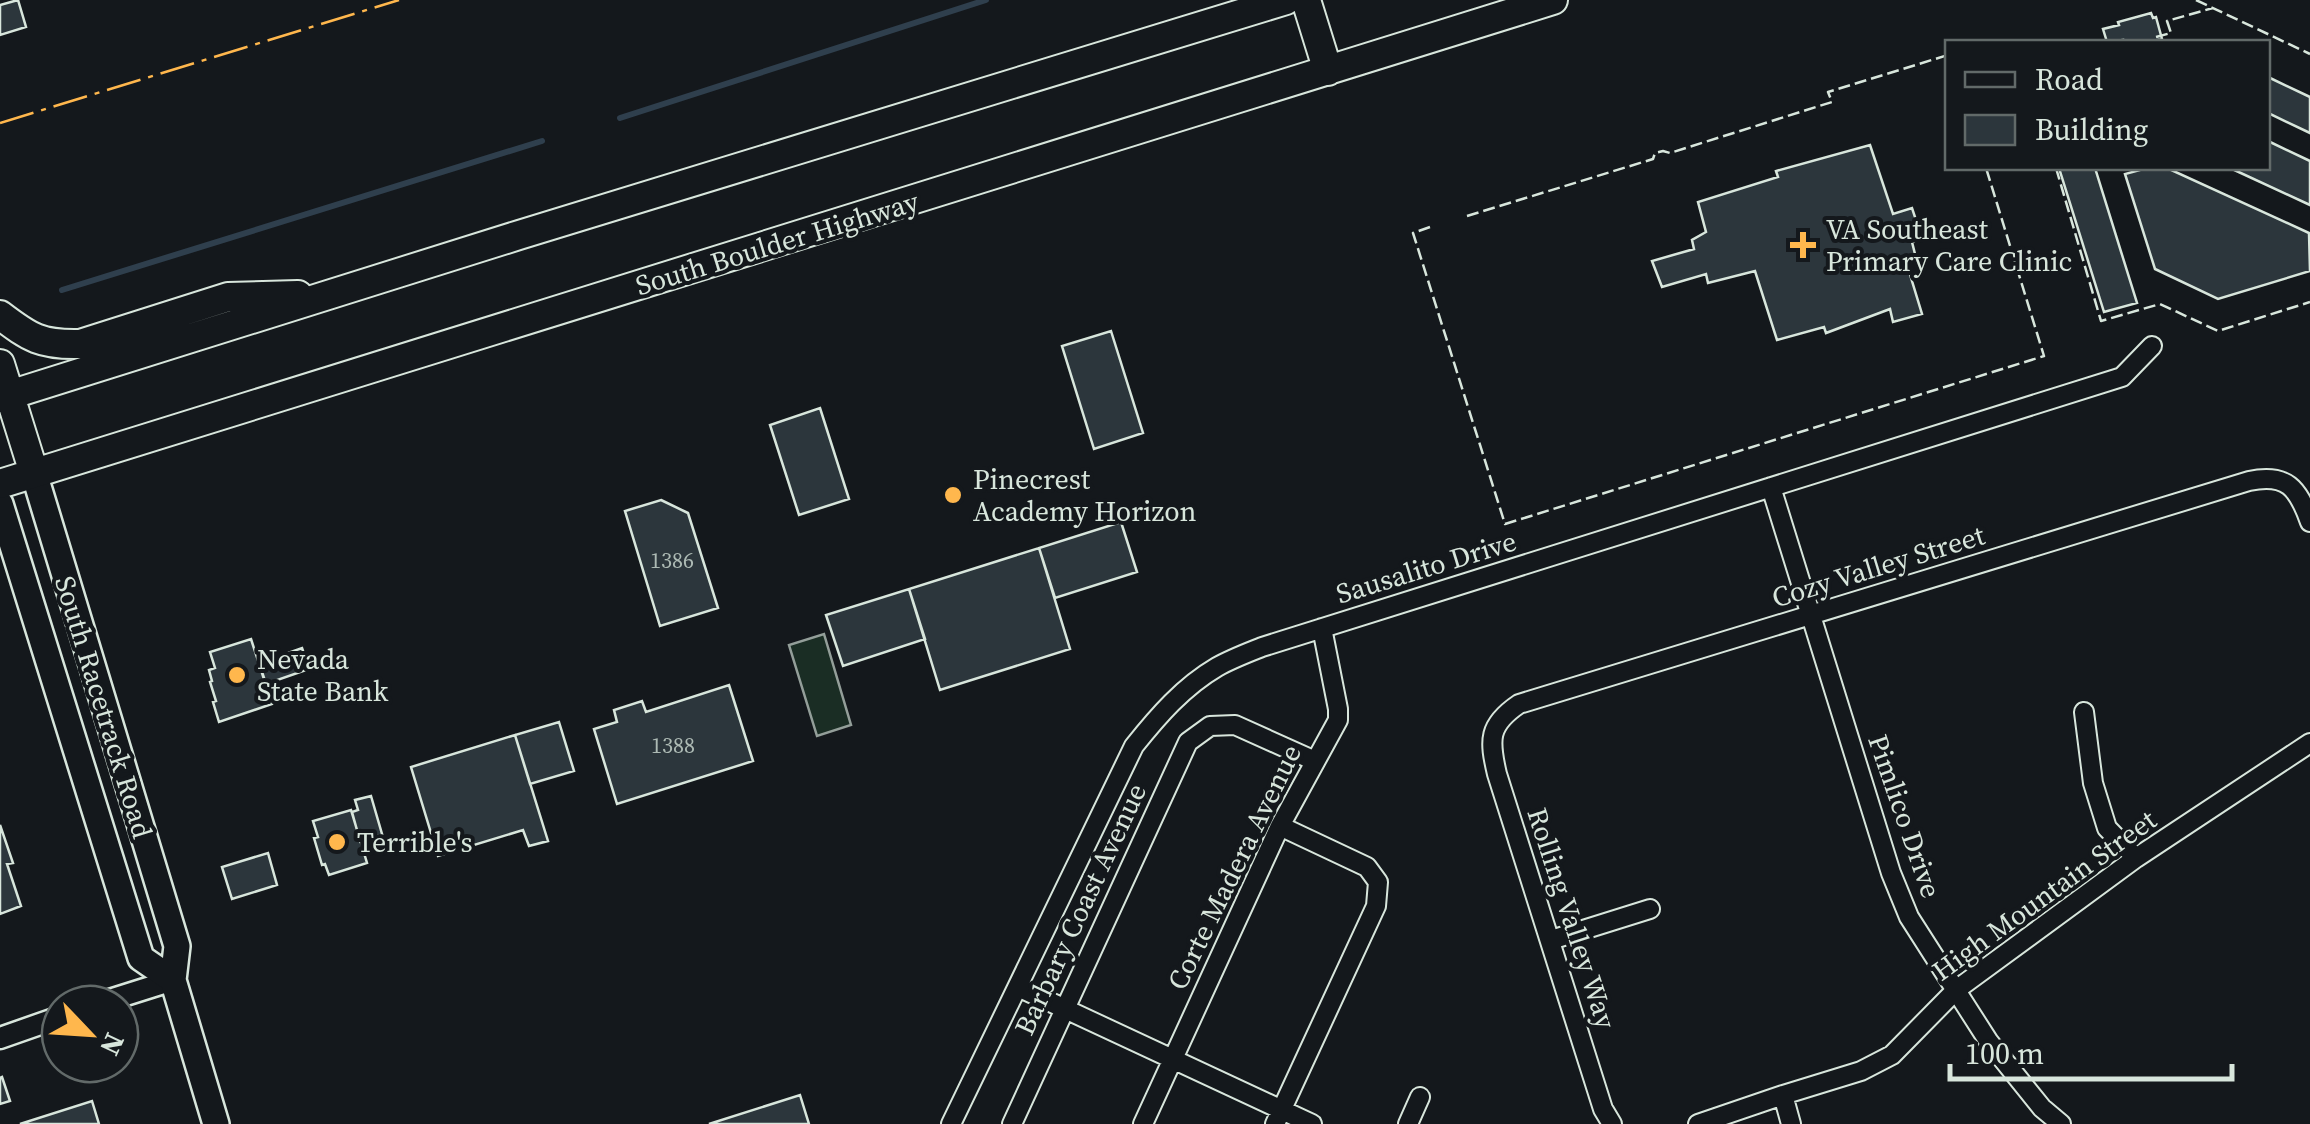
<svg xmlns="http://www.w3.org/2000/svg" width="2310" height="1124" font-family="'Source Serif 4',serif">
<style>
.green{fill:#1a2d24;stroke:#939e99;stroke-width:2.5}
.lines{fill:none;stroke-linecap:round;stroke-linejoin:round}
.stream{stroke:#2f3f4d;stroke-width:6}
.building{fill:#2c363c;stroke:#d8e6dc;stroke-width:2.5}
.minor-casing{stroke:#d8e6dc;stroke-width:22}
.tertiary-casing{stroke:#d8e6dc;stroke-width:25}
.secondary-casing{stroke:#d8e6dc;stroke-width:30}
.primary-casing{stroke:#d8e6dc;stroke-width:32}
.minor{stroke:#14181c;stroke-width:18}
.tertiary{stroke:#14181c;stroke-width:20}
.secondary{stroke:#14181c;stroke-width:25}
.primary{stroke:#14181c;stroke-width:28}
.fence{stroke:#d8e6dc;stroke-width:2.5;stroke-dasharray:12 5;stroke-linecap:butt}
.power{stroke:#ffb74d;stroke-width:2.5;stroke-dasharray:35 8 5 8;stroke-linecap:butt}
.poi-dot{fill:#ffb74d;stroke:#14181c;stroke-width:4}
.labels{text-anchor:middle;stroke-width:8;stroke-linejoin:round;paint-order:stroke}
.number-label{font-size:22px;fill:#adbab4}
.poi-label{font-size:28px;fill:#d8e6dc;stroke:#14181c;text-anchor:start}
.street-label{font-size:28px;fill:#d8e6dc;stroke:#14181c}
</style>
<rect width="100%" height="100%" fill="#14181c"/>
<path class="green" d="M 824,634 L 851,725 L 817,736 L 789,645 Z"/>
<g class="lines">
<path class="stream" d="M 620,118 L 986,0
M 62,290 L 542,141"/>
</g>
<path class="building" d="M 18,0 L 26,27 L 0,35 L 0,5 Z
M 2151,13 L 2153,18 L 2156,17 L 2162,39 L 2149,42 L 2123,42 L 2123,40 L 2107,42 L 2103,29 L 2119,25 L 2118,22 Z
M 2268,77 L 2310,97 L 2310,133 L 2268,113 Z
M 2268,141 L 2310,161 L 2310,205 L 2230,168 L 2268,168 Z
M 1870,145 L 1893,214 L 1912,208 L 1922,238 L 1912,242 L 1915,254 L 1905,258 L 1922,314 L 1893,322 L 1890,309 L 1826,333 L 1824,327 L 1777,340 L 1755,271 L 1708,283 L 1706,274 L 1662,287 L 1652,261 L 1694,249 L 1692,240 L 1706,232 L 1698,202 L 1778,177 L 1776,171 Z
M 2059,168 L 2095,168 L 2137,303 L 2104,312 Z
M 2147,168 L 2167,168 L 2309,233 L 2310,271 L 2218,299 L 2155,269 L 2125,174 Z
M 1111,331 L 1143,433 L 1094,449 L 1062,346 Z
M 820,408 L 849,499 L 799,515 L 770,425 Z
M 661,500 L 688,513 L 718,608 L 660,626 L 625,511 Z
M 1121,522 L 1137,572 L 1055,598 L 1039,548 Z
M 1039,548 L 1070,649 L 940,690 L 909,589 Z
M 909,589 L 925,639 L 843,666 L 826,615 Z
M 251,639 L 272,704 L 219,722 L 213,702 L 216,701 L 210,682 L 212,681 L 209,670 L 215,668 L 210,652 Z
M 302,648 L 309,669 L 266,684 L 259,663 Z
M 729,685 L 753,761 L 617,804 L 594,729 L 617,722 L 614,710 L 642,701 L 646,712 Z
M 559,722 L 574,771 L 530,784 L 515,735 Z
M 515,735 L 548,841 L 529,846 L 523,830 L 438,856 L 411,767 Z
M 371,796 L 382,834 L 360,841 L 352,812 L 358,810 L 355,800 Z
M 351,810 L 367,863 L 329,875 L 325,864 L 322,865 L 314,838 L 318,837 L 313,821 Z
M 0,825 L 13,863 L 7,864 L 21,906 L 0,914 Z
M 268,853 L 277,885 L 232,899 L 222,867 Z
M 2,1077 L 10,1101 L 0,1104 L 0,1078 Z
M 800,1095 L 809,1124 L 709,1124 Z
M 92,1101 L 99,1124 L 20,1124 Z"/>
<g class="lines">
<defs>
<path id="minor" d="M 1771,487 L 1891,873 L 1909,917 L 1989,1042 L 2042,1108 L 2061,1124
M 2084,712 L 2093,783 L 2107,828 L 2136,858
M 1551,940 L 1650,909
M 1018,987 L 1312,1124
M 1783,1095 L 1791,1124
M 951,1124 L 1134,746 C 1158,716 1183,687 1217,667 C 1231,659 1247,653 1262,647 L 2122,377 L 2152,346
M 1012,1124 L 1188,742 L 1210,726 L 1235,725 L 1315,761
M 1143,1124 L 1280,826 L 1338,720 L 1338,709 L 1322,628
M 1275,1124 L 1376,906 L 1378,882 L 1367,867 L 1280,826
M 1408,1124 L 1420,1097
M 1612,1124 L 1603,1109 L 1497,774 C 1489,740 1488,725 1519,704 L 2249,481 C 2287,473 2298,488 2310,522
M 1698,1124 L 1783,1095 L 1861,1071 L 1892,1055 L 1956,990 L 2136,858 L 2310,743"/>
<path id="tertiary" d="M 97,1004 L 173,980
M 0,1038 L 60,1017"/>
<path id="secondary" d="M 34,473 L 177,946 L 173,980 L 216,1124
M 0,504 L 141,958 L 173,980"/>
<path id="primary" d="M 1306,0 L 1328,71
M 0,315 C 30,338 41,345 80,344 L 228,297 L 298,295
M 0,364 L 34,473
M 0,398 L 519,235 L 1286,0
M 0,484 L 1553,0"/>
</defs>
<use href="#minor" class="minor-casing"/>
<use href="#tertiary" class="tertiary-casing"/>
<use href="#secondary" class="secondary-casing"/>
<use href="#primary" class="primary-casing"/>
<use href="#minor" class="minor"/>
<use href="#tertiary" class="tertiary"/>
<use href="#secondary" class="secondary"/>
<use href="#primary" class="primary"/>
<path class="fence" d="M 2196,0 L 2310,54
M 2156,37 L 2171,33 L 2167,21 L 2213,8
M 2056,168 L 2101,321 L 2160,304 L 2218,331 L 2310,302
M 1467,216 L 1653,159 L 1655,153 L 1663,151 L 1670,153 L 1832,102 L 1828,92 L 1948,55
M 1430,227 L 1413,233 L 1505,524 L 2044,356 L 1986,168"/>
<path class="power" d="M 0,123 L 399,0"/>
</g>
<g class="poi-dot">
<path d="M1798 230h10v10h10v10h-10v10h-10v-10h-10v-10h10z"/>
<circle cx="953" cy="495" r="10"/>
<circle cx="237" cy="675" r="10"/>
<circle cx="337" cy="842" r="10"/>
</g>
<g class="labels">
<g class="number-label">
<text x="672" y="568">1386</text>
<text x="673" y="753">1388</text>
</g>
<g class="poi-label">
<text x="1826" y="239">VA Southeast<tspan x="1826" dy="32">Primary Care Clinic</tspan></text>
<text x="973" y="489">Pinecrest<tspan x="973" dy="32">Academy Horizon</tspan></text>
<text x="257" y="669">Nevada<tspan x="257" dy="32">State Bank</tspan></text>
<text x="357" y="852">Terrible's</text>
</g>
<g class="street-label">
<text transform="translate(777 243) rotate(-17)" y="10">South Boulder Highway</text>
<text transform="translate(1878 566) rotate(-17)" y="10">Cozy Valley Street</text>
<text transform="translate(1426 567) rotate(-17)" y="10">Sausalito Drive</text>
<text transform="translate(104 707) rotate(73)" y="10">South Racetrack Road</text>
<text transform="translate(1905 816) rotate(71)" y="10">Pimlico Drive</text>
<text transform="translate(1234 867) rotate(-64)" y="10">Corte Madera Avenue</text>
<text transform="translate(2044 895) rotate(-36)" y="10">High Mountain Street</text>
<text transform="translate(1080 909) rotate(-65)" y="10">Barbary Coast Avenue</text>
<text transform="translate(1572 918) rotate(72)" y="10">Rolling Valley Way</text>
</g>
</g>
<rect x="1945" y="40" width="325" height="130" fill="#14181c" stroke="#626a69" stroke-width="2.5"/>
<rect x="1965" y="72" width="50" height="15" fill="#14181c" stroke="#626a69" stroke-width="2.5"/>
<text x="2035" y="90" font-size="30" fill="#d8e6dc">Road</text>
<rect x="1965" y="115" width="50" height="30" fill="#2c363c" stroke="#626a69" stroke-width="2.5"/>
<text x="2035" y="140" font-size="30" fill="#d8e6dc">Building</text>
<g transform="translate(90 1034) rotate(115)"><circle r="48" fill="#14181c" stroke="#626a69" stroke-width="2.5"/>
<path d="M0-8L18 38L0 25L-18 38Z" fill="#ffb74d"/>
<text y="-15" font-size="28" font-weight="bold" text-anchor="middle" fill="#d8e6dc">N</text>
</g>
<path d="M1950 1064v15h282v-15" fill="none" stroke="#d8e6dc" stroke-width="5"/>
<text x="1965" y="1064" font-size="30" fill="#d8e6dc" stroke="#14181c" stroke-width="8" paint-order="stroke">100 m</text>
</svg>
